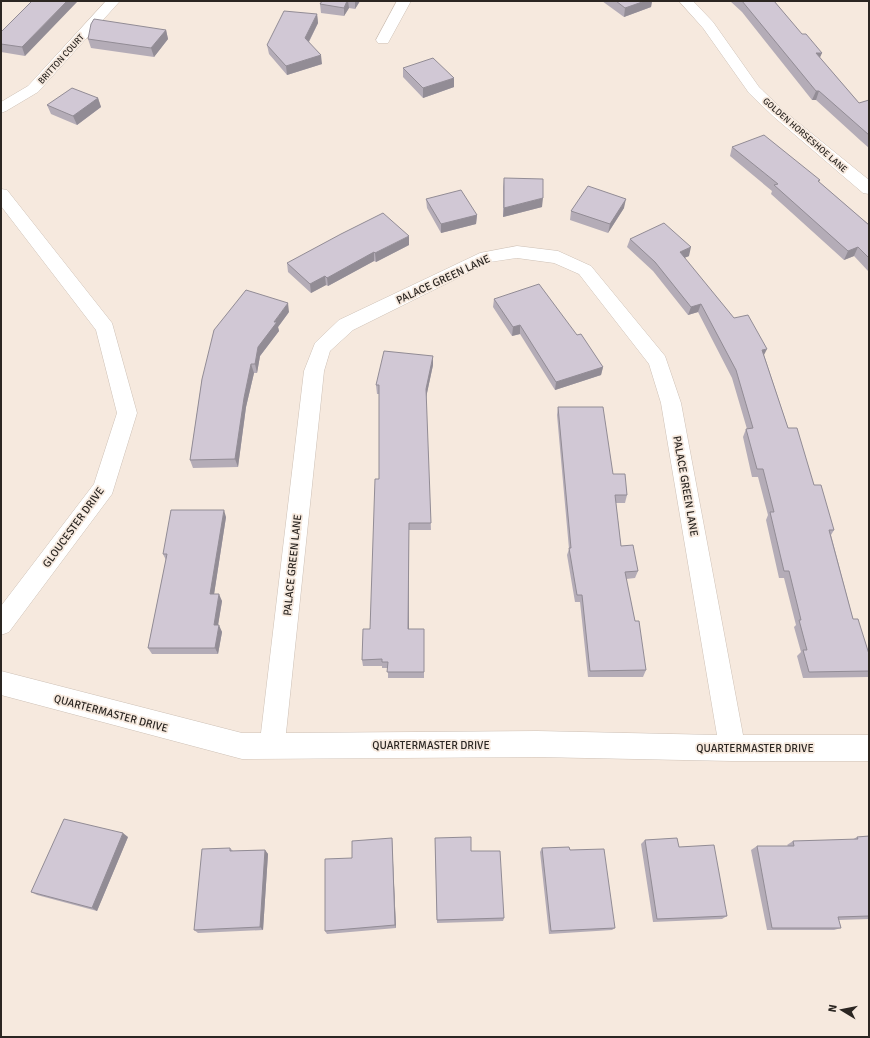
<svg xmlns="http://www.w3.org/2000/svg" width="870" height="1038" font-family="Signika,sans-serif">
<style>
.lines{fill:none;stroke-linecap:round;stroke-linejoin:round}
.minor-casing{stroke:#cec1b6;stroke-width:1}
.minor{fill:#fff;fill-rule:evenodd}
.wall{fill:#b4acb7}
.shaded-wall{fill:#928c95}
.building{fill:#d1c8d5;stroke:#928c95}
.labels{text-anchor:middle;stroke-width:3.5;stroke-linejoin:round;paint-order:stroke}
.far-street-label{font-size:9px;fill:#2b2622;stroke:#f6e9de}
.street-label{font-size:11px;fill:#2b2622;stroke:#f6e9de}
</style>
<rect width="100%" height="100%" fill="#f6e9de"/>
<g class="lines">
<defs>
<path id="minor" d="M 106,1 L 120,1 L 38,92 L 6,111 L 1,113 L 1,102 L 28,86 Z
M 397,1 L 411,1 L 388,43 L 378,43 L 376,40 Z
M 679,1 L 693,1 L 713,22 L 759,87 L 784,111 L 869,180 L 869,194 L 863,193 L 774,117 L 749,93 L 703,28 Z
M 1,189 L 7,190 L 112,323 L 137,413 L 112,494 L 9,632 L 1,635 L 1,606 L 94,484 L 117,413 L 96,330 L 1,206 Z
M 517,246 L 558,251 L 591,266 L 665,356 L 681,403 L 743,735 L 869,735 L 869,761 L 732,761 L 537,757 L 242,759 L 1,695 L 1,671 L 242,733 L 261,733 L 304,371 L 315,343 L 339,320 L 480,253 ZM 517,258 L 554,263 L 579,274 L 649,364 L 661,403 L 717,735 L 537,731 L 286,733 L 324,371 L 330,351 L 353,330 L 490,262 Z"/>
</defs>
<use href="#minor" class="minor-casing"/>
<use href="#minor" class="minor"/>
</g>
<path class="wall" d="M 32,1 L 25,56 L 1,52 L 1,32 Z
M 322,1 L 360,1 L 355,9 L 349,8 L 344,16 L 321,13 L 320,4 Z
M 602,1 L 652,1 L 651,7 L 624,17 Z
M 730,1 L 774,1 L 820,58 L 859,103 L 869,100 L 869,148 L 861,141 L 816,100 L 812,100 L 742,12 Z
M 317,14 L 318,23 L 309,42 L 322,64 L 287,75 L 269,54 L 267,45 Z
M 166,30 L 168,39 L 154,57 L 91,48 L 88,39 Z
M 403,68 L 454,87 L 423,98 L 403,77 Z
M 98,98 L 101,107 L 77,125 L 51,114 L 47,105 Z
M 732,147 L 820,180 L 819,182 L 869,225 L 869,272 L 854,256 L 844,260 L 771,194 L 772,191 L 730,156 Z
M 504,178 L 542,207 L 503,217 L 503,187 Z
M 426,199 L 477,215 L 476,224 L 441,233 L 427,208 Z
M 624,208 L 608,233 L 570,220 L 571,211 Z
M 630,239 L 689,256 L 684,258 L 764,355 L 788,428 L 834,530 L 831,535 L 853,619 L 869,654 L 869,676 L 868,677 L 803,678 L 797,656 L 801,652 L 794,627 L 796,625 L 784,578 L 779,578 L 766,520 L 768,515 L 758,477 L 752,477 L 743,437 L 746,429 L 747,429 L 732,378 L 698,312 L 688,315 L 653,271 L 627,247 Z
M 409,245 L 376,262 L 374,261 L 328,286 L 326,285 L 311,293 L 288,272 L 287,263 Z
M 494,299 L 577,335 L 603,367 L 601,375 L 555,390 L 520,334 L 512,336 L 493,307 Z
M 289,312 L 278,327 L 279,331 L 260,356 L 257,373 L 254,373 L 246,407 L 238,467 L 193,468 L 190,460 L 202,379 Z
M 433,365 L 426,397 L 431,530 L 409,530 L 409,629 L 424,629 L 424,678 L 388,678 L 388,668 L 382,668 L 382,666 L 363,666 L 362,660 L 370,629 L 379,479 L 379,394 L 377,394 L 376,385 Z
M 558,407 L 613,474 L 627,495 L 625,503 L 616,503 L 621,546 L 638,571 L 635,578 L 626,579 L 635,621 L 646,670 L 643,677 L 588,677 L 580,602 L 575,602 L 567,555 L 569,549 L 557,415 Z
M 226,517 L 214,594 L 222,601 L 218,625 L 222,632 L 218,654 L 152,654 L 148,648 L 166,560 L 163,554 Z
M 869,836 L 869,919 L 839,920 L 841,928 L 834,930 L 767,930 L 751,850 L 757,846 L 788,846 L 787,845 L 793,841 L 852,840 L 857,837 Z
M 128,837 L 97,911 L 37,895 L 31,892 Z
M 392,838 L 396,928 L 327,934 L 325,931 L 352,858 Z
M 435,838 L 471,851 L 504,918 L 503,921 L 437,923 Z
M 645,840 L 679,847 L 727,916 L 722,919 L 653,922 L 641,844 Z
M 230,848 L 233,851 L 265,850 L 268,854 L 263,930 L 198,933 L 194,930 Z
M 542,848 L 615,928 L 612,930 L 549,934 L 540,852 Z"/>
<path class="shaded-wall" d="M 67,1 L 78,1 L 25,56 L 22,47 Z
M 347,1 L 348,1 L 349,8 L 344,16 L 344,8 Z
M 355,1 L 360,1 L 355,9 Z
M 645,1 L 652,1 L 651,7 L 624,17 L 625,8 Z
M 317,14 L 318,23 L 306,47 L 305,38 Z
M 166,30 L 168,39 L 154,57 L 151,48 Z
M 816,53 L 822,53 L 818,62 Z
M 321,55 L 322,64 L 287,75 L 286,66 Z
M 454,78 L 454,87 L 423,98 L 423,88 Z
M 816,91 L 819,91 L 816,100 L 812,100 Z
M 98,98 L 101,107 L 77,125 L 73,116 Z
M 543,198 L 542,207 L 503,217 L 504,208 Z
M 626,199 L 624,208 L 608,233 L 610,224 Z
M 477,215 L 476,224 L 441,233 L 441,224 Z
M 409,236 L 409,245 L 376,262 L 375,253 Z
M 691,247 L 689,256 L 677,261 L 680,252 Z
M 858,247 L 854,256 L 844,260 L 848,251 Z
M 374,252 L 374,261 L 328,286 L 327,278 Z
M 325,276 L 326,285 L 311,293 L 310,284 Z
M 288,303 L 289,312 L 278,327 L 279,331 L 260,356 L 257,373 L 255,364 L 258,347 L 274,322 Z
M 701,304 L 698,312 L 688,315 L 691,307 Z
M 520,325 L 520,334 L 512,336 L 513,327 Z
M 767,349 L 763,357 L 762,350 Z
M 433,356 L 433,365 L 426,398 L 426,389 Z
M 251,364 L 254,373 L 246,407 L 238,467 L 235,459 L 244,398 Z
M 603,367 L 601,375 L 555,390 L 556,382 Z
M 224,510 L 226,517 L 213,601 L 210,594 Z
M 409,523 L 409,635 L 408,629 Z
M 219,594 L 222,601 L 217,631 L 214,625 Z
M 219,625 L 222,632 L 218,654 L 215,648 Z
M 123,833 L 128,837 L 97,911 L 92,908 Z
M 392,838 L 392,842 L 396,928 L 395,925 Z
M 265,850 L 268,854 L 263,930 L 260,927 Z"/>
<path class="building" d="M 32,1 L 67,1 L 22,47 L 1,44 L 1,32 Z
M 322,1 L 347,1 L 344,8 L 320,4 Z
M 616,1 L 645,1 L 625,8 Z
M 742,1 L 774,1 L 802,34 L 806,34 L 822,53 L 816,53 L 859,103 L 869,100 L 869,135 L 819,91 L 816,91 Z
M 284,11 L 317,14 L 305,38 L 321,55 L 286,66 L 267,45 Z
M 94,19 L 166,30 L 151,48 L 88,39 L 91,24 Z
M 433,58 L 454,78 L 423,88 L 403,68 Z
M 72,88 L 98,98 L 73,116 L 47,105 Z
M 764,135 L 820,180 L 818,181 L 869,225 L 869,258 L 858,247 L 848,251 L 774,185 L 778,184 L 732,147 Z
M 504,178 L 543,179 L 543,198 L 504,208 Z
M 588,186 L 626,199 L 610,224 L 571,211 Z
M 461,190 L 477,215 L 441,224 L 426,199 Z
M 383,213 L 409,236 L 375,253 L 374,252 L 327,278 L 325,276 L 310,284 L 287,263 L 341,234 Z
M 664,223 L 691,247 L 680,252 L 734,318 L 748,315 L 767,349 L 762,350 L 788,428 L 797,428 L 814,485 L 821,485 L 834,530 L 829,530 L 853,619 L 858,619 L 869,654 L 869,671 L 809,672 L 803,650 L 807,650 L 799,620 L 801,620 L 789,571 L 784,571 L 770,512 L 774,512 L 763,469 L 757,469 L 746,429 L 753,428 L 736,370 L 701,304 L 691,307 L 655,262 L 630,239 Z
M 539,284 L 577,335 L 581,334 L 603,367 L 556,382 L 520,325 L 513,327 L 494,299 Z
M 246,290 L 288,303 L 274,322 L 277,322 L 258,347 L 255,364 L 251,364 L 244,398 L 235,459 L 190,460 L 202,379 L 214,330 Z
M 384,351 L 433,356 L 426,389 L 431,523 L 409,523 L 408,629 L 424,629 L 424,672 L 387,672 L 388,662 L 382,662 L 382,659 L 362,660 L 363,629 L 370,629 L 375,479 L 379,479 L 379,385 L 376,385 Z
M 558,407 L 603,407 L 613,474 L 625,474 L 627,495 L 615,495 L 621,546 L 633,545 L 638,571 L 625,572 L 635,621 L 639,621 L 646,670 L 590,671 L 582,595 L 577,595 L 569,548 L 571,548 Z
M 171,510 L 224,510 L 210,594 L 219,594 L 214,625 L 219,625 L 215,648 L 148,648 L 167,554 L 163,554 Z
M 64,819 L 123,833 L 92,908 L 31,892 Z
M 869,836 L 869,916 L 838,917 L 841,928 L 772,928 L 757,846 L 794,846 L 793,841 L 858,839 L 857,837 Z
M 471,837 L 471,851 L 500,851 L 504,918 L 437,920 L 435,838 Z
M 392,838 L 395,925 L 325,931 L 325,859 L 352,858 L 352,841 Z
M 677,838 L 679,847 L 714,845 L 727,916 L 657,919 L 645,840 Z
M 569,847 L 570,850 L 604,849 L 615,928 L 551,931 L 542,848 Z
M 230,848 L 230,851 L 265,850 L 260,927 L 194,930 L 202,849 Z"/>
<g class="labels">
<g class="far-street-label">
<text transform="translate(61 59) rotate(-48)" y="3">BRITTON COURT</text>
<text transform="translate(805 135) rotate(41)" y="3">GOLDEN HORSESHOE LANE</text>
</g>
<g class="street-label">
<text transform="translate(443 279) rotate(-25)" y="4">PALACE GREEN LANE</text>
<text transform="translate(686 486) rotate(80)" y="4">PALACE GREEN LANE</text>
<text transform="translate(73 527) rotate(-54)" y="4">GLOUCESTER DRIVE</text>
<text transform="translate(292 565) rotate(-84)" y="4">PALACE GREEN LANE</text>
<text transform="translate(111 713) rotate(15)" y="4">QUARTERMASTER DRIVE</text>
<text x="431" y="749">QUARTERMASTER DRIVE</text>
<text x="755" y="752">QUARTERMASTER DRIVE</text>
</g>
</g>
<rect width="870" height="1038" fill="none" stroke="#2b2622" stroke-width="4"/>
<g transform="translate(842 1010) rotate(280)" stroke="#f6e9de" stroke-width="3" paint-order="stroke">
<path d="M0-3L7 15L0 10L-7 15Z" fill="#2b2622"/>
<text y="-6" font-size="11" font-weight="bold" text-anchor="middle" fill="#2b2622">N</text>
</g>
</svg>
